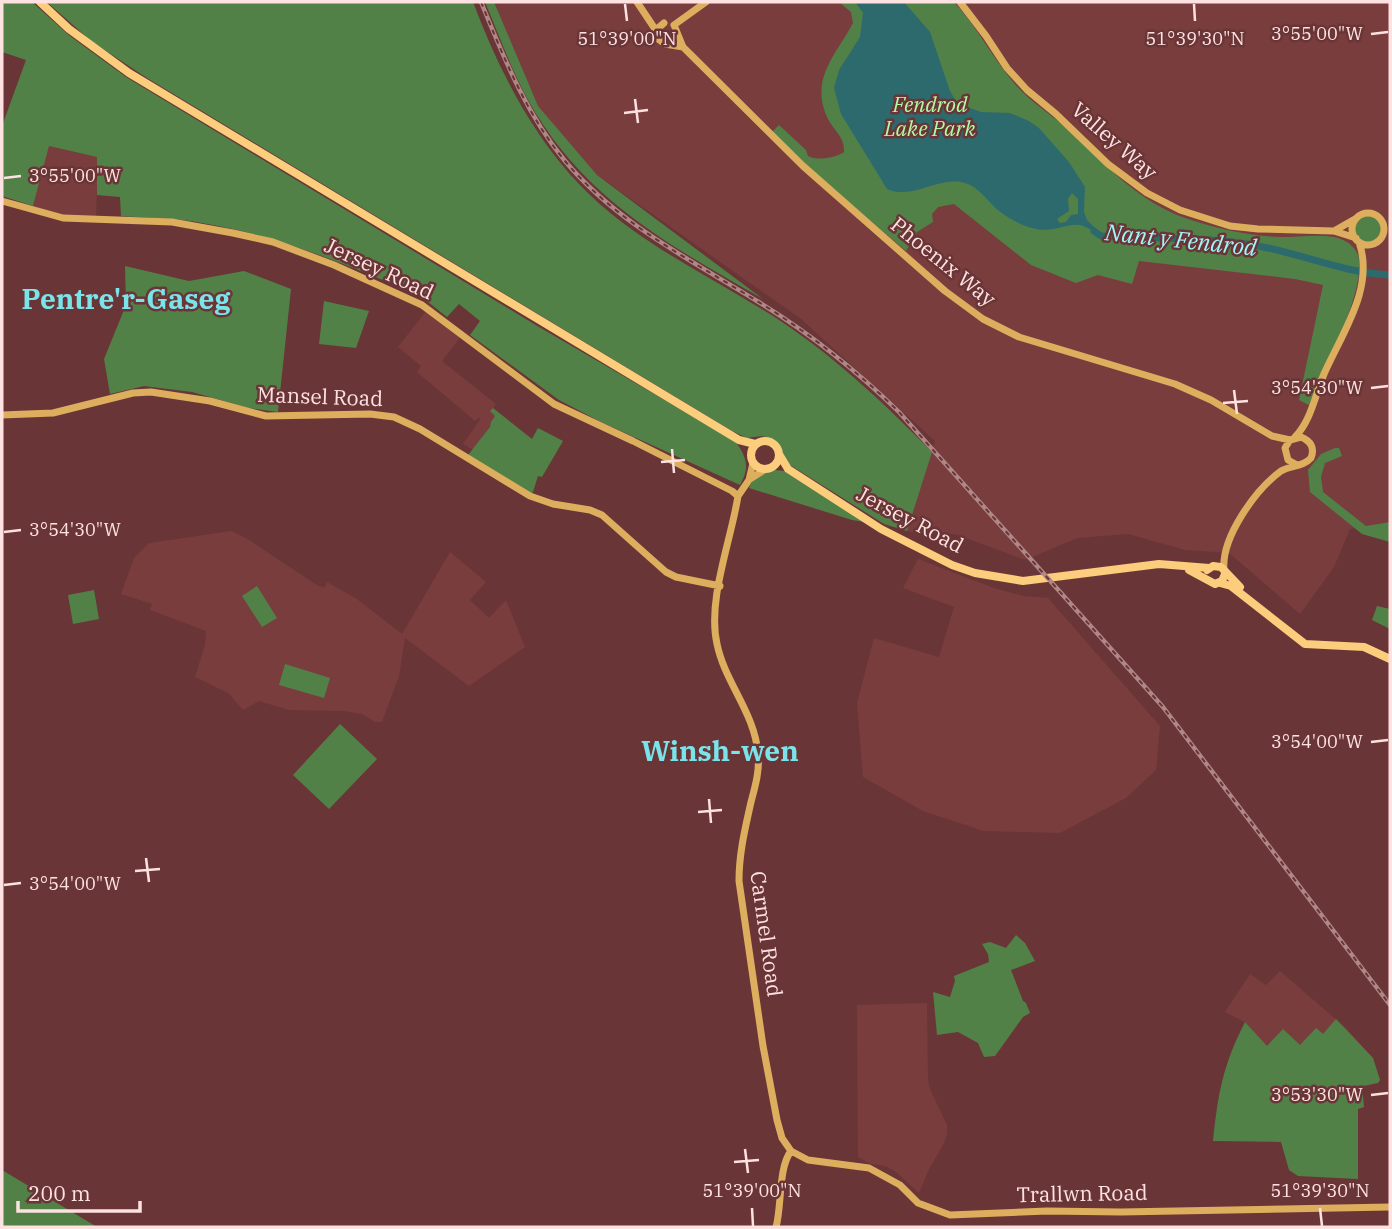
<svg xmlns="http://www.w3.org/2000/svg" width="1392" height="1229" font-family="'IBM Plex Serif',serif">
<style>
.built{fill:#7a3d3e}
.green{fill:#528148}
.water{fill:#2d6a6d;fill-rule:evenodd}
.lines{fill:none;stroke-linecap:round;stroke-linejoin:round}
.stream{stroke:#2d6a6d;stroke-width:2}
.river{stroke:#2d6a6d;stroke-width:7}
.secondary{stroke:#dcae5e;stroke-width:7}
.primary{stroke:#fbcd7d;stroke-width:8}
.rail-casing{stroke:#b08787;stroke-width:4.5}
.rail{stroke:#6a3536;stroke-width:2;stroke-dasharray:5;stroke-linecap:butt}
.ticks{fill:none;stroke:#fee2e1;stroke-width:2.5}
.labels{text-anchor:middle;stroke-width:5;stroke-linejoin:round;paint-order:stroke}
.park-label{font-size:21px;font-style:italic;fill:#b2faa4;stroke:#6a3536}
.street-label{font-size:21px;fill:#fee2e1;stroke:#6a3536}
.water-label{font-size:23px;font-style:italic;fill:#a2f5fa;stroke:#6a3536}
.district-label{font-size:28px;font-weight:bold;fill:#79e5eb;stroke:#6a3536}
.ticks-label{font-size:18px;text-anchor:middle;fill:#fee2e1;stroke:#6a3536;stroke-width:5;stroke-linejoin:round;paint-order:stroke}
</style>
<rect width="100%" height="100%" fill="#6a3536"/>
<path class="built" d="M 494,2 L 1390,2 L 1390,522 L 1350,529 L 1334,567 L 1300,614 L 1229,553 L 1185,550 L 1128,534 L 1077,538 L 1028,559 L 1022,559 L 955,534 L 918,534 L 907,531 L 935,441 L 801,319 L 597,175 L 538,107 Z
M 49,146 L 98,157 L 96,218 L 61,215 L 33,206 Z
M 426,311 L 460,338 L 442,361 L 496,404 L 491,411 L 496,415 L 490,427 L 473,450 L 463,444 L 480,420 L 479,417 L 475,421 L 417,372 L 421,366 L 398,347 Z
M 231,531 L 246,538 L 317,585 L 324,588 L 327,582 L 357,599 L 402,634 L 450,552 L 486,582 L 470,600 L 489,618 L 506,600 L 525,647 L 469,686 L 405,638 L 399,676 L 382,722 L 375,722 L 362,714 L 344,711 L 289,710 L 259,701 L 243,710 L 228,693 L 195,677 L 205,645 L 206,631 L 150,610 L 152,604 L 121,594 L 134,558 L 149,543 Z
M 918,559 L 994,588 L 1024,596 L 1048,598 L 1160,726 L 1156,770 L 1126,798 L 1060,833 L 984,831 L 923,811 L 863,777 L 857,703 L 874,638 L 939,657 L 954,607 L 903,588 Z
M 1280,971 L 1344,1026 L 1373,1058 L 1380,1080 L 1378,1083 L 1314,1101 L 1245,1022 L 1225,1012 L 1250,974 L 1266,985 Z
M 927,1003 L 928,1080 L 930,1089 L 947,1125 L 947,1134 L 944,1143 L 929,1169 L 919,1193 L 896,1172 L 886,1166 L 870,1164 L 858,1157 L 857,1005 Z"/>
<path class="green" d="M 2,2 L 32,2 L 70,36 L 126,77 L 539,327 L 735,441 C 747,457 750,468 740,485 L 601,422 L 559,400 L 470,335 L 480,321 L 459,304 L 447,317 L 423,298 L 425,285 L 419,284 L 413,293 C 346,264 275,235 202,223 C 176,218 148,218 121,216 L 120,197 L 97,195 L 97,157 L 49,146 L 33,206 L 2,196 L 2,126 L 26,60 L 2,52 Z
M 47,2 L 473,2 C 497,66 531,134 579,184 C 634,242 709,275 776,318 C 834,356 884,403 932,452 L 907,531 L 884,524 L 790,465 L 775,440 L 762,436 L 747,438 L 732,431 L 147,78 L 91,41 Z
M 485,2 L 494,2 L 538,106 L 597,175 L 763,299 C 669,245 583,199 528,100 C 511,69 499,35 485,2 Z
M 839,2 L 954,2 C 977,27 992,57 1014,83 C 1030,102 1052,115 1070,131 C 1106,165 1139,203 1188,219 C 1218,229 1249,236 1281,237 C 1298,237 1317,234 1334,237 C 1343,239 1351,243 1356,251 C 1373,277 1322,376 1309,405 L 1299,400 L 1323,285 L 1295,279 L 1139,261 L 1132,284 L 1098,275 L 1076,283 L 1031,265 L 954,204 L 938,207 L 932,214 L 933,222 L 917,232 L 906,251 L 820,178 L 772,132 L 779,125 L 806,150 L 808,156 C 818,161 835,158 844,152 C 845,137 834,131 828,119 C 809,79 836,55 853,23 L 851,12 Z
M1354 230a14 14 0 1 1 28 0a14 14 0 1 1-28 0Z
M 125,266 L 189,281 L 244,271 L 291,289 L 278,412 L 249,408 L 192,392 L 144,386 L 110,394 L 104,359 L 126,305 Z
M 324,301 L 369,311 L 356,348 L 319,344 Z
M 493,408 L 532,439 L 538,428 L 563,441 L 542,477 L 538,476 L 532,495 L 468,455 L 490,427 L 491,422 L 495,416 L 490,411 Z
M 1335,448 L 1339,448 L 1342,456 L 1325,463 L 1321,477 L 1323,492 L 1366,526 L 1390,522 L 1390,542 L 1362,534 L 1310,492 L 1308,470 L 1321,454 Z
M 775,470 L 785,471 L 865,522 L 852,520 L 749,488 C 753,477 763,472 775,470 Z
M 257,586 L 277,618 L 262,627 L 242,596 Z
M 94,590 L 99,619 L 73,624 L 68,595 Z
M 1377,606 L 1390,609 L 1390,629 L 1372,620 Z
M 285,664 L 330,678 L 324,698 L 279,685 Z
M 340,724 L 377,759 L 329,809 L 293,775 Z
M 1016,935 L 1025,943 L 1035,961 L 1011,970 L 1023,1001 L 1026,1003 L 1030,1013 L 1023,1017 L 995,1056 L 984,1057 L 978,1043 L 958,1032 L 937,1035 L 933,992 L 950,997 L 955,981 L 954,976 L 989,962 L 988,954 L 982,944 L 990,942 L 1006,948 Z
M 1336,1019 L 1373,1058 L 1380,1080 L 1378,1083 L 1362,1086 L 1364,1107 L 1358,1109 L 1358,1179 L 1298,1176 L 1289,1170 L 1281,1142 L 1213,1141 C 1218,1093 1223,1065 1245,1022 L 1267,1046 L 1283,1029 L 1300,1045 L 1316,1028 L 1323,1034 Z
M 2,1170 L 97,1227 L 2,1227 Z"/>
<path class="water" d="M 855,2 L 904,2 L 930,32 L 950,91 L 957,103 L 981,112 L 1010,113 L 1029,121 L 1039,128 L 1069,162 L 1085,187 L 1084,212 L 1087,220 L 1095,228 L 1094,231 C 1090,230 1085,226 1080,225 C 1067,223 1051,234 1032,228 C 1021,225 1008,218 999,211 C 986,200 978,185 961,182 C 935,178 912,200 887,189 L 841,114 L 834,88 L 839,70 L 860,37 L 863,13 ZM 1072,193 L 1078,199 L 1078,214 L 1071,215 L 1066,222 L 1060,223 L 1057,219 L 1069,211 L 1068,199 Z"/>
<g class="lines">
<path class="stream" d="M 1129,237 L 1132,244"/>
<path class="river" d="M 1094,231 L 1101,236 C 1150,238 1199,237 1247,244 C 1296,251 1341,273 1390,275"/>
<path class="secondary" d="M 637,2 L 657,32
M 960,2 L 986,36 L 1007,68 L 1027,90 L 1056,114 L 1108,164 L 1147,193 L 1180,210 L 1230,226 L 1258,229 L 1334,231 L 1356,238
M 664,23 L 657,29 L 658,39 L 665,44 L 683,47
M 674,25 L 683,47 L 803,166 L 945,291 L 983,319 L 1019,337 L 1175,384 L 1211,400 L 1272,436 L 1290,440
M 674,25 L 706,2
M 2,201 L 63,218 L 172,222 L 233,233 L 273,242 L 334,265 L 422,305 L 554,404 L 633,441 L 732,491 L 738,496
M1352 229a16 16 0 1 1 32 0a16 16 0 1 1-32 0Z
M 1334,231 L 1355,219
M 2,415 L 53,413 L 133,393 L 151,392 L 210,401 L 266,416 L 370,414 L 394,417 L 420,429 L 530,496 L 553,504 L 590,510 L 602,515 L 666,572 L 676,577 L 720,586
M 1295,437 C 1311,421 1315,395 1324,374 C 1342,333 1375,288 1359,242
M 753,463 L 749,480 L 738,496 C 731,541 707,600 717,644 C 725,683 755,713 758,754 C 760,770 755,787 751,802 C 745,829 739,853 739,881 L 763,1046 L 777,1120 L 782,1138 L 791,1151 L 808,1160 L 869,1168 L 900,1185 L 918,1203 L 950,1215 L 1047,1211 L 1121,1212 L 1390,1207
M 750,479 L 764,470
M 1224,570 C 1221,538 1255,490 1281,471 C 1291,465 1303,467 1311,458 C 1315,448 1311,441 1301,437 L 1290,440 L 1285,448 L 1288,460 L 1297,465
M 776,1227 C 782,1206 778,1168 791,1151"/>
<path class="primary" d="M 40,2 L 69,29 L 129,73 L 739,440 L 755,444
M751 455a14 14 0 1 1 28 0a14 14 0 1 1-28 0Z
M 779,454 L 788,469 L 881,529 L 952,565 L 975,573 L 1023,581 L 1159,564 L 1209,568
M 1189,570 L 1215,584 L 1222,581 L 1225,574
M 1207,570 L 1213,566 L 1221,567 L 1240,587
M 1220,583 L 1231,586 L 1305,644 L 1364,647 L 1390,659"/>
<defs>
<path id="rail" d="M 481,2 C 504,58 526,114 565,161 C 617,223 689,259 757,301 C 808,332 856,370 899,412 L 1163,707 L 1390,1005"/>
</defs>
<use href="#rail" class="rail-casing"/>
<use href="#rail" class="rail"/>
</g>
<path class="ticks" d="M 625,4 L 627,21M 1194,4 L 1195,21M 1371,34 L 1388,32M 635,99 L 638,123M 624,113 L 648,110M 4,178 L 21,176M 1371,388 L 1388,386M 1234,390 L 1237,414M 1223,403 L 1248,401M 672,449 L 674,473M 661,462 L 685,460M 4,532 L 21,530M 1371,742 L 1388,740M 709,799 L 711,823M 698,812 L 722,810M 146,858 L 149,882M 135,871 L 160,869M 4,885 L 21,883M 1371,1095 L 1388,1093M 745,1149 L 748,1173M 734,1162 L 759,1160M 752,1208 L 753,1226M 1320,1208 L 1322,1226"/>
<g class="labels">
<g class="park-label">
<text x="930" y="112">Fendrod<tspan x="930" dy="24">Lake Park</tspan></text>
</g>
<g class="street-label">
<text transform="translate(1114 141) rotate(41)" y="7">Valley Way</text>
<text transform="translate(943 262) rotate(39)" y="7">Phoenix Way</text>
<text transform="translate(379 269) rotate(25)" y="7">Jersey Road</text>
<text transform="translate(320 397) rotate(2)" y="7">Mansel Road</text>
<text transform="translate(910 520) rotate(28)" y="7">Jersey Road</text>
<text transform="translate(766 934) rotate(82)" y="7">Carmel Road</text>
<text transform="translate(1082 1194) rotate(-1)" y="7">Trallwn Road</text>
</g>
<g class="water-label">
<text transform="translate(1181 240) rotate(6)" y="8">Nant y Fendrod</text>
</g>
<g class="district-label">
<text x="126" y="309">Pentre'r-Gaseg</text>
<text x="720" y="761">Winsh-wen</text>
</g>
</g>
<g class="ticks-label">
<text x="1317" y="40">3°55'00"W</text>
<text x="627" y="45">51°39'00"N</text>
<text x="1195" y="45">51°39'30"N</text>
<text x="75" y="182">3°55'00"W</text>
<text x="1317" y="394">3°54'30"W</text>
<text x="75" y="536">3°54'30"W</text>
<text x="1317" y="748">3°54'00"W</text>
<text x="75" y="890">3°54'00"W</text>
<text x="1317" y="1101">3°53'30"W</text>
<text x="752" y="1197">51°39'00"N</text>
<text x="1320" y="1197">51°39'30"N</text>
</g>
<rect width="1392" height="1229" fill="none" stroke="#fee2e1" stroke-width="7"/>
<path d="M18 1201v10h122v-10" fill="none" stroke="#fee2e1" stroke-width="3.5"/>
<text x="28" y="1201" font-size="21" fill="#fee2e1" stroke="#6a3536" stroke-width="5" paint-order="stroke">200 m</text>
</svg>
